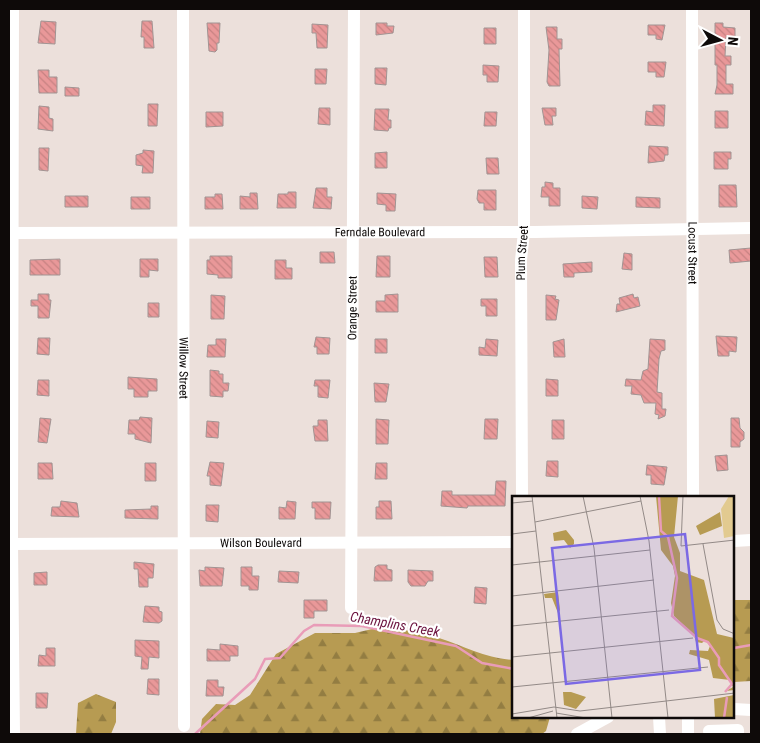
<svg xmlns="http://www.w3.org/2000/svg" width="760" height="743" font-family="'Roboto Condensed',sans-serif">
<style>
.forest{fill:url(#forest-firs)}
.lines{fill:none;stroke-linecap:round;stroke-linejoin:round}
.stream{stroke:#e99cb8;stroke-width:2.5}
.building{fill:url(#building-back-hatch);stroke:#a19493}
.minor{stroke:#fff;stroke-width:12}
.labels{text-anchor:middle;stroke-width:4.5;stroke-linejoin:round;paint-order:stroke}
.street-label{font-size:12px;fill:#0e0a09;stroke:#fff}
.water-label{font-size:14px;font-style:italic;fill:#6c133f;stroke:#fff}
.inset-river{fill:none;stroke:#e99cb8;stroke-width:2.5}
.inset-road{fill:none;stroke:#938a87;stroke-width:1}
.view{fill:#7b69e4;fill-opacity:0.15;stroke:#7b69e4;stroke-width:2.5}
.inset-edge{fill:none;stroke:#0e0a09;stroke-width:2.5}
</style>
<defs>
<pattern id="forest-firs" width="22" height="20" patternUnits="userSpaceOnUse" patternTransform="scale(1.25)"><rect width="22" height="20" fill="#b79b52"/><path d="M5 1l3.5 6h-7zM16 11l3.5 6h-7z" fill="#937d42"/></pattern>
<pattern id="building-back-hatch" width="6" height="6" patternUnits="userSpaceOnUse" patternTransform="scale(1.25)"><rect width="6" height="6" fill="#e99899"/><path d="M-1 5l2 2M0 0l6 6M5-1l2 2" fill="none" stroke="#c78282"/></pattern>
</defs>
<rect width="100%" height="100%" fill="#ece0db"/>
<path class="forest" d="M 734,600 L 751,600 L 751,681 L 734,682 Z
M 385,626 C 403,630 422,632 439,638 C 464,646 487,659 514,660 L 514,717 L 550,717 L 546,731 L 542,734 L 196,734 L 200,734 L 202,719 L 216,704 L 235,705 L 250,695 L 276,654 L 315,633 L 355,633 Z
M 96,694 L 116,702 L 116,722 L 111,734 L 76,734 L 78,703 Z"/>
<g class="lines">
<path class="stream" d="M 734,648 L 751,645
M 195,734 L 255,679 L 265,659 L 280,658 L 304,631 L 314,625 L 362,626 L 456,646 L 482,663 L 514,669"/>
</g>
<path class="building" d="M 41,21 L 56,22 L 55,44 L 38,43 Z
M 142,21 L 152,21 L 154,48 L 144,48 L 144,37 L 141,37 Z
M 207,23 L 220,23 L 219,43 L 217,43 L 217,50 L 215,52 L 209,51 Z
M 376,23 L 387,23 L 387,26 L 394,26 L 393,33 L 376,35 Z
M 715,23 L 723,23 L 723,27 L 735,28 L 735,37 L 726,37 L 725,56 L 731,56 L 731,65 L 726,65 L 726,84 L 733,84 L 733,94 L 715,94 L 717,85 L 717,65 L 715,65 Z
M 312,24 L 328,25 L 327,48 L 317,48 L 316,33 L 312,33 Z
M 648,25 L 665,25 L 662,40 L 656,39 L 656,35 L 648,35 Z
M 546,27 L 557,27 L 557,39 L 562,39 L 562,49 L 559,49 L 560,86 L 549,86 L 547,82 L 549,50 Z
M 484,28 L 496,28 L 496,44 L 484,44 Z
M 648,62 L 666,62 L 664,77 L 656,77 L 656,72 L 648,72 Z
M 483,65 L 499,66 L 498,82 L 487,82 L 487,75 L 483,75 Z
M 375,68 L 387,68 L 386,85 L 375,84 Z
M 315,69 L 327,69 L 326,84 L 315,84 Z
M 38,70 L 49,70 L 49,77 L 57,77 L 57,93 L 39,93 Z
M 65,87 L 79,88 L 79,96 L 65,96 Z
M 148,104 L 158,104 L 157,126 L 148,126 Z
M 653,105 L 665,105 L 664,126 L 645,125 L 646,111 L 653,112 Z
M 39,106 L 49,107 L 49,118 L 53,119 L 53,131 L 38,129 Z
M 319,108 L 330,108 L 330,125 L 318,124 Z
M 542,108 L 556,108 L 556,116 L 552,116 L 553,125 L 545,125 Z
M 375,109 L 389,109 L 388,120 L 391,120 L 391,128 L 389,128 L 388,131 L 374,130 Z
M 715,111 L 728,111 L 728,128 L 715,128 Z
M 206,112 L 223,112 L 223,126 L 206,127 Z
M 485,112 L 497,112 L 496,126 L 484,126 Z
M 649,146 L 668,147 L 668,155 L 665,155 L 664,161 L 648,163 Z
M 39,148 L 49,148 L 48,171 L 39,170 Z
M 143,150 L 154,151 L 153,173 L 142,173 L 143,166 L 136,165 L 136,155 L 143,153 Z
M 387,152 L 387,168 L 375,168 L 375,153 Z
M 714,152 L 731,152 L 731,159 L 728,159 L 728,169 L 714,169 Z
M 486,158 L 498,158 L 499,174 L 487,174 Z
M 545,182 L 553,183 L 553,188 L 560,188 L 560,206 L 549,206 L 549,197 L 541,197 L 542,187 L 545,187 Z
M 719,185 L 736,185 L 737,207 L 719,207 Z
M 316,188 L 327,188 L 327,197 L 332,197 L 331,209 L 313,208 Z
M 478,190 L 496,190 L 496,210 L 484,210 L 484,203 L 479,203 L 477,199 Z
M 288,192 L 296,192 L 296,208 L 277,208 L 278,194 L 288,194 Z
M 250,193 L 257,193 L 258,209 L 240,209 L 240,196 L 250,197 Z
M 377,193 L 396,194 L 395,211 L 386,211 L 386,205 L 377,204 Z
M 215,194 L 222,194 L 223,209 L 205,209 L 205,197 L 215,197 Z
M 65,196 L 88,196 L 88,207 L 65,207 Z
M 582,196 L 598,197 L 597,209 L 582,208 Z
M 131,197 L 150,197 L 150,209 L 131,209 Z
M 636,197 L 660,198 L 660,208 L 636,207 Z
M 751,248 L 751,261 L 730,263 L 729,250 Z
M 320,252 L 334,252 L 335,263 L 320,263 Z
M 624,253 L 632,254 L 632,270 L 622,269 Z
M 210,256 L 232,256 L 232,278 L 218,278 L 218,275 L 207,274 L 207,260 L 210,260 Z
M 377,256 L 390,256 L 390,277 L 376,277 Z
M 484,257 L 497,257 L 498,277 L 485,277 Z
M 60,259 L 60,275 L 30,275 L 30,260 Z
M 140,259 L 158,259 L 158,271 L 149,270 L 149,277 L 140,277 Z
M 275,260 L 286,260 L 286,268 L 292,268 L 292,279 L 275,279 Z
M 592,262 L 592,272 L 574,273 L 574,277 L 564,277 L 563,264 Z
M 38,294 L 49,294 L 49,300 L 51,300 L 49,318 L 38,318 L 38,306 L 31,306 L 31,300 L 38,300 Z
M 398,294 L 398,312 L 376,312 L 376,301 L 385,301 L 385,295 Z
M 633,294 L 634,298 L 638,297 L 640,306 L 616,312 L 617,304 L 620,304 L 619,298 Z
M 211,295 L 225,296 L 224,319 L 211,319 Z
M 546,295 L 556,296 L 555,299 L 559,300 L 556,320 L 546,320 Z
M 481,299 L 497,299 L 497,316 L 486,316 L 486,306 L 481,306 Z
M 148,303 L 159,303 L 159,317 L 148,317 Z
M 716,336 L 737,337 L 736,352 L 729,351 L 729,356 L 718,356 Z
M 316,337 L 330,338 L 329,354 L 317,354 L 317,347 L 314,347 Z
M 38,338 L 50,338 L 49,355 L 37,354 Z
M 216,339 L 226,339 L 225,357 L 207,357 L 208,345 L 216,345 Z
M 375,339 L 387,339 L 387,353 L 375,353 Z
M 486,339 L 498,340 L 497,356 L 479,355 L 479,347 L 485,348 Z
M 564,339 L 565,357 L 554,357 L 553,342 Z
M 650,339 L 665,340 L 665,350 L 661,351 L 659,359 L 657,392 L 662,393 L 662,409 L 666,409 L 665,416 L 658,419 L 659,415 L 655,414 L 656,403 L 644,403 L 641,395 L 631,394 L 632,386 L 625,386 L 626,379 L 641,380 L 643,371 L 648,369 Z
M 210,370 L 219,371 L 219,374 L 223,374 L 223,383 L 229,383 L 228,391 L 223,391 L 223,397 L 210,396 Z
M 128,377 L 157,379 L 157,391 L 148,391 L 148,397 L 134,397 L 134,389 L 128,389 Z
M 546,379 L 558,380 L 558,396 L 546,396 Z
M 38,380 L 49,380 L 49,396 L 37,395 Z
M 315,380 L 330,380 L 328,398 L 318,397 L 318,386 L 314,386 Z
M 374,383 L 389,384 L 386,402 L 375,402 Z
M 140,417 L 152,418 L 151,443 L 135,439 L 135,434 L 128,434 L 129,420 L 139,420 Z
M 40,418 L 51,419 L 47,443 L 38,442 Z
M 731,418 L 739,418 L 740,428 L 744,432 L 744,439 L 740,442 L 740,447 L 731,447 Z
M 376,419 L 389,420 L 388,444 L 376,444 Z
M 485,419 L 498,419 L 497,439 L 484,439 Z
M 318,420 L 327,420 L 328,441 L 315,441 L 313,426 L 318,426 Z
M 552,420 L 564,420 L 564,439 L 552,439 Z
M 207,421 L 219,422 L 218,438 L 206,437 Z
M 727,455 L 728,470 L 717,471 L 715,456 Z
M 547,461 L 558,461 L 558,477 L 546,476 Z
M 210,462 L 224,463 L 221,486 L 210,485 L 210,476 L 207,476 Z
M 38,463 L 52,463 L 53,479 L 38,479 Z
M 145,463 L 156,463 L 156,481 L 145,481 Z
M 376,463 L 387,463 L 387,479 L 375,479 Z
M 647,465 L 667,467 L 664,485 L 651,484 L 651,475 L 646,475 Z
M 496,481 L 506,481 L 505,506 L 468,506 L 467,508 L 441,506 L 442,491 L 452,491 L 452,495 L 495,495 Z
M 61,501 L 77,503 L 79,517 L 51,516 L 52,507 L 60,507 Z
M 287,501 L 296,502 L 295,519 L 279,519 L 279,507 L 286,508 Z
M 379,501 L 391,501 L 392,519 L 376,519 L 376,507 L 379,507 Z
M 312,502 L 331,502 L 330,519 L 315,519 L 315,508 L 312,508 Z
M 206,505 L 219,505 L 218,522 L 206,521 Z
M 151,506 L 158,506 L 158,519 L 125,518 L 125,510 L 151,509 Z
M 134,562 L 154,564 L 153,578 L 148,578 L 148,587 L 139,587 L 138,569 L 134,569 Z
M 378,565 L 387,565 L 387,569 L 392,570 L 392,581 L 374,581 L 375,567 Z
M 205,567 L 224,568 L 222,586 L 200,586 L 199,570 L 205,571 Z
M 241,567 L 252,567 L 252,576 L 259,576 L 258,590 L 249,590 L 249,586 L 241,586 Z
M 408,570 L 433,571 L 433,581 L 428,581 L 425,586 L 411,586 L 408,582 Z
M 279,571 L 299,572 L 298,583 L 278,582 Z
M 47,572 L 47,585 L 34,585 L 34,573 Z
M 475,587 L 487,588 L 486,604 L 474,603 Z
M 304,600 L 327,600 L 327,611 L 314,611 L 314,618 L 304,618 Z
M 145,606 L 159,607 L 159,611 L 162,612 L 162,621 L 159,623 L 143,622 Z
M 135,640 L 159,641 L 159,658 L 149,657 L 148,669 L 141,669 L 142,657 L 135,656 Z
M 220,644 L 238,646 L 238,656 L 230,656 L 230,661 L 207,661 L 207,649 L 220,650 Z
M 46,648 L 55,648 L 55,666 L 38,666 L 39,655 L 46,656 Z
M 148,679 L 159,679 L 159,695 L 147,694 Z
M 207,680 L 218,680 L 218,687 L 224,687 L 223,696 L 206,696 Z
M 36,693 L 48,693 L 47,708 L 36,708 Z"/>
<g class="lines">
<g class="minor">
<path d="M 13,9 L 12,544 L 14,734"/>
<path id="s1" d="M 183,9 L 184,726"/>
<path id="s2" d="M 692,9 L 693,497"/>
<path id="s3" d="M 9,233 L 535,232 L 751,228"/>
<path id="s4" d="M 522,497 L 521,260 L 524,232 L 524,9"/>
<path d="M 734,541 L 751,540"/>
<path id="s5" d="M 9,544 L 514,542"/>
<path id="s6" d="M 351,608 L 354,9"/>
<path d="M 734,709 L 751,710"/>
<path d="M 659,717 L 660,734"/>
<path d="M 688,717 L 688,734"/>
<path d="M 577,734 L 608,717"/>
<path d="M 710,734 L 709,731 L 738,730 L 738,734"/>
</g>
</g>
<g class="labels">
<g class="street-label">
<text dy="4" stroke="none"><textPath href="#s3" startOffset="371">Ferndale Boulevard</textPath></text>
<text dy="4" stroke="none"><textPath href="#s4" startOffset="244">Plum Street</textPath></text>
<text dy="4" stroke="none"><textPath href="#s2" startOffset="244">Locust Street</textPath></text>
<text dy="4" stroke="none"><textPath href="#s6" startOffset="300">Orange Street</textPath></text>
<text dy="4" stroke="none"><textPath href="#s1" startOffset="359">Willow Street</textPath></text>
<text dy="4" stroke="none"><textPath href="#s5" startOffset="252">Wilson Boulevard</textPath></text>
</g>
<g class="water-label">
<text transform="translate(395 624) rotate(10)" y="5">Champlins Creek</text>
</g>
</g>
<g transform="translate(512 496)">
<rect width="222" height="222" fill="#ece0db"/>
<path d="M 144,0 L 166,0 L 162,41 L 168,57 L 168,75 L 192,84 L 205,138 L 222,142 L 222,194 L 214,195 L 221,191 L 218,184 L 201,182 L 197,164 L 177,158 L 178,154 L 196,155 L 198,150 L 193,144 L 190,147 L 184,146 L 182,139 L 162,120 L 159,107 L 163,80 L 161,70 L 149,54 ZM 208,16 L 210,30 L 188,39 L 184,30 ZM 54,34 L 62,44 L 62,48 L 58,52 L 52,44 L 42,45 L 41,37 ZM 46,96 L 48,114 L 46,117 L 40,102 L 33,102 L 32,98 ZM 51,196 L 59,196 L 74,201 L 64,213 L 52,209 ZM 222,199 L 222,222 L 203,222 L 202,203 Z" fill="#b79b52"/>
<path d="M 217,0 L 222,0 L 222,40 L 212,42 L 209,13 Z" fill="#e2ca90"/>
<path class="inset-river" d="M 147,0 L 149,35 L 156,41 L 165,82 L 160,120 L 185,142 L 196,146 L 207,162 L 207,169 L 220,188 L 213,196M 212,222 L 215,201"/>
<path class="inset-road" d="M 20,0 L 45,222M 71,0 L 82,52 L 100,222M 128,0 L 137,45 L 156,222M 171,0 L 169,50 L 223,44M 0,7 L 21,5M 23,26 L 129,5M 0,38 L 24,35M 191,48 L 205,124 L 211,133 L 223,138M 0,69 L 138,54M 0,100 L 142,84M 0,130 L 157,114M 0,161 L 181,142M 0,191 L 196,171M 44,217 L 74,222M 0,218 L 42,211 L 68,215 L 223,197M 16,222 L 41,215"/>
<path class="view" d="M 173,38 L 188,174 L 54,188 L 40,52 Z"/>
<rect width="222" height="222" class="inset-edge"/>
</g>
<rect width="760" height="743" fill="none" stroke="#0e0a09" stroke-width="20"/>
<g transform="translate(720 40) rotate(96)" stroke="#ffffff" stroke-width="4" paint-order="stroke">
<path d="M0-4L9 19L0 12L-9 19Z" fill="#0e0a09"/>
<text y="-8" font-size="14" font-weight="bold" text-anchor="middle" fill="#0e0a09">N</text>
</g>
</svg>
